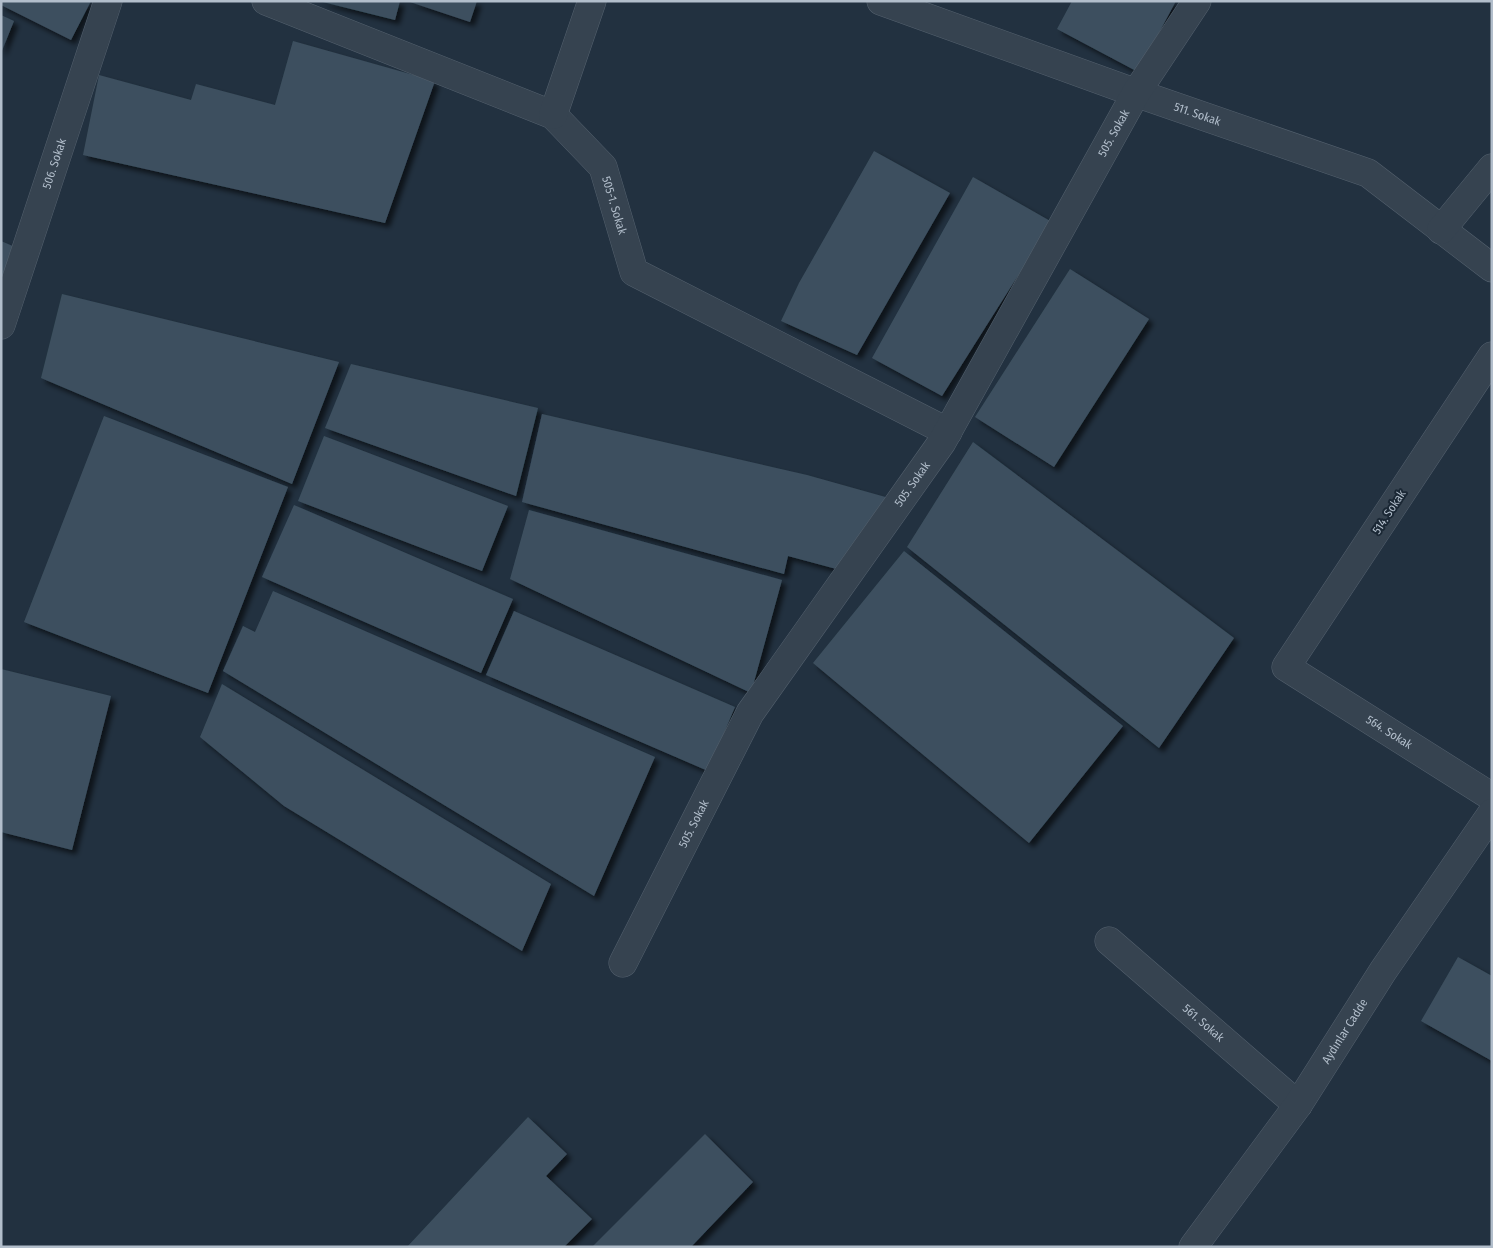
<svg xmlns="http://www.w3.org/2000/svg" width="1493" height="1248" font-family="'Fira Sans Condensed',sans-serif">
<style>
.building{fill:#3d505f;filter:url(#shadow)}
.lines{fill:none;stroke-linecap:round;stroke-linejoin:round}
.minor-casing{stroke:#54616e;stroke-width:29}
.minor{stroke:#364350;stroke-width:28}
.labels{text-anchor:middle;stroke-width:4;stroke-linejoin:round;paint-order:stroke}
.street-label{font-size:12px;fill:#b2becb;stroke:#1b2835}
</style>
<defs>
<filter id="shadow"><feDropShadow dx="4.5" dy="4.5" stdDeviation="2.5" flood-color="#0009"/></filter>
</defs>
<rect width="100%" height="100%" fill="#223140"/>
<path class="building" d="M 1,1 L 91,1 L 71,40 L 1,5 Z
M 319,1 L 400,1 L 395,20 Z
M 407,1 L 477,1 L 470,22 Z
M 1072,1 L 1176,1 L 1138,72 L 1057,29 Z
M 1,15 L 14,21 L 1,53 Z
M 293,41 L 435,81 L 385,223 L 83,155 L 99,75 L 191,100 L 196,84 L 275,105 Z
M 874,151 L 950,193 L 857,355 L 781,321 L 799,283 Z
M 973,177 L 1052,222 L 942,396 L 872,358 Z
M 1,241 L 15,247 L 1,281 Z
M 1070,269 L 1149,319 L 1054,467 L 975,417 Z
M 62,294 L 339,362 L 292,484 L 41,378 Z
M 351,364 L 538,408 L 516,496 L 325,428 Z
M 542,414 L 807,475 L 889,498 L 840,570 L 788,556 L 784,574 L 522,502 Z
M 104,416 L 288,487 L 208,693 L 24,622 Z
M 324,436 L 508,506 L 482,571 L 298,501 Z
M 973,442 L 1234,638 L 1159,748 L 907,547 Z
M 294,505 L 513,599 L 481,673 L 262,577 Z
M 529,510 L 782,580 L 751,693 L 510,579 Z
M 904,551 L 1123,726 L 1029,843 L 813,663 Z
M 273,591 L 655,757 L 594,896 L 223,671 L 243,626 L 255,632 Z
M 514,611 L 735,707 L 708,771 L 486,675 Z
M 1,669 L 111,696 L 72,850 L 1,832 Z
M 222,684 L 551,884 L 522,951 L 284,806 L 200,737 Z
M 1458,957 L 1492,976 L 1492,1061 L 1421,1021 Z
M 528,1117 L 567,1154 L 546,1176 L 592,1219 L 564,1247 L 407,1247 Z
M 705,1134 L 753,1182 L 691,1247 L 592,1247 Z"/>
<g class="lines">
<defs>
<g id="minor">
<path id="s1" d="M 266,1 L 553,115 L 603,167 L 634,272 L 948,432"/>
<path id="s2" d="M 881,1 L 1136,93 L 1368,173 L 1492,268"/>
<path d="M 553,115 L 592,1"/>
<path d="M 1441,230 L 1492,168"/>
<path id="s3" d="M 1,325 L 108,1"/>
<path id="s4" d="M 1492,356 L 1286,667 L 1492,797"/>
<path id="s5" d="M 1109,941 L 1298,1105"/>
<path id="s6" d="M 623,963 L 750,713 L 942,442 L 1136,93 L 1197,1"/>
<path id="s7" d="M 1193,1247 L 1298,1105 L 1383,971 L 1492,813"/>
</g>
</defs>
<use href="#minor" class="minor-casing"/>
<use href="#minor" class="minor"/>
</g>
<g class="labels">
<g class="street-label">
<text dy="4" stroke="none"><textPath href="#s2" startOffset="336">511. Sokak</textPath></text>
<text dy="4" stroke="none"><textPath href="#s6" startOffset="966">505. Sokak</textPath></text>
<text dy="4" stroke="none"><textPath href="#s3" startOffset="170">506. Sokak</textPath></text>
<text dy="4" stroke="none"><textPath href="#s1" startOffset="421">505-1. Sokak</textPath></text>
<text dy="4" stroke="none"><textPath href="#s6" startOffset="561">505. Sokak</textPath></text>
<text transform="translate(1389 512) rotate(-57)" y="4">514. Sokak</text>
<text dy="4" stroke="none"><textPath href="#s4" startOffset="495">564. Sokak</textPath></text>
<text dy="4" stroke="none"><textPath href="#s6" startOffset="156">505. Sokak</textPath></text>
<text dy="4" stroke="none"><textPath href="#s5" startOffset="125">561. Sokak</textPath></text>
<text dy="4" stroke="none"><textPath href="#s7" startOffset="264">Aydınlar Cadde</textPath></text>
</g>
</g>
<rect width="1493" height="1248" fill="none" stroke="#b2becb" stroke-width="5"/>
</svg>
